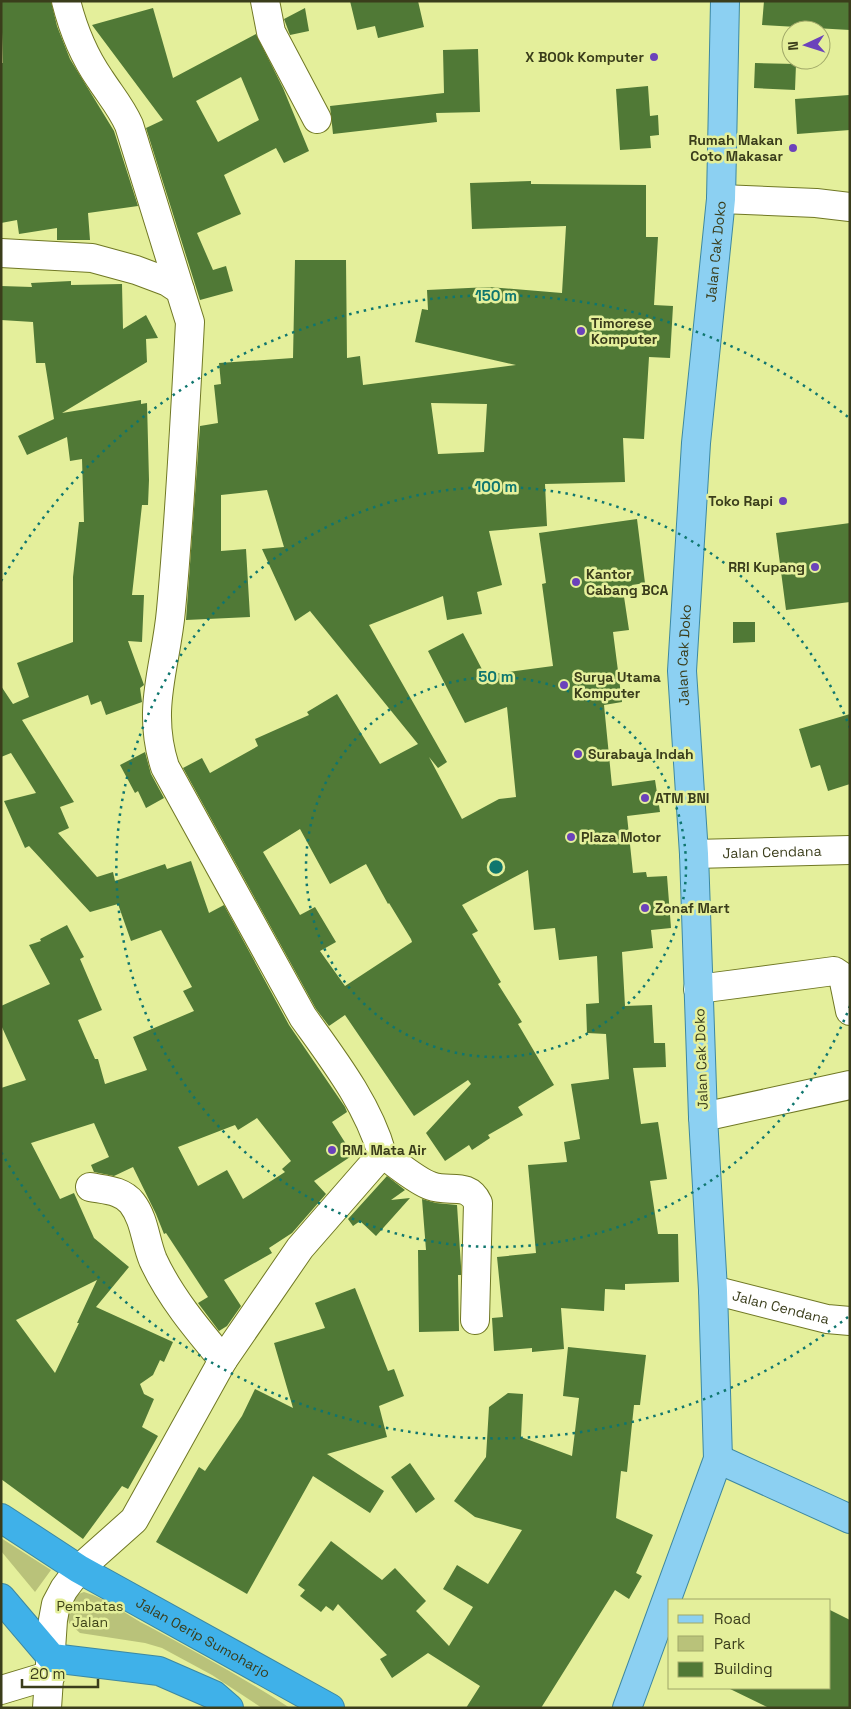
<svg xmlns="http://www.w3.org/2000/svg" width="851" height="1709" font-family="'Space Grotesk',sans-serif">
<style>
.green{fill:#b9c27a}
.building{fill:#507936;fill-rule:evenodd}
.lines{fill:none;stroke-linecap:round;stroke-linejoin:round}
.minor-casing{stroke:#707824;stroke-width:30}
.major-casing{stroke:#3d88a1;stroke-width:30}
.highway-casing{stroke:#3d88a1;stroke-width:30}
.minor{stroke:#fff;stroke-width:28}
.major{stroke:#8cd0f2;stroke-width:28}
.highway{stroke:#3fb1e9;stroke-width:28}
.ring{fill:none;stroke:#0f766e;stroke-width:2.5;stroke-dasharray:2.5 5}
.poi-dot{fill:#6b42bb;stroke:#e4ef9b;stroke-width:2}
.labels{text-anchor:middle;stroke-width:5;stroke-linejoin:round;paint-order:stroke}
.poi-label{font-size:14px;font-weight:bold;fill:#3a3d1b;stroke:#e4ef9b;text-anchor:start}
.street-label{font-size:14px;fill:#3a3d1b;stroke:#e4ef9b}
.park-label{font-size:14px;fill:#3f4418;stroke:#e4ef9b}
.centre{fill:#0f766e;stroke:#e4ef9b;stroke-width:2.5}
.ring-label{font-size:15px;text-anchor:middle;font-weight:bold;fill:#0f766e;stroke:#e4ef9b;stroke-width:5;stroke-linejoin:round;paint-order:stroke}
</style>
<rect width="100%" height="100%" fill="#e4ef9b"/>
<path class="green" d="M 1,1538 L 51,1570 L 35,1592 L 1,1551 Z
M 84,1592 C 108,1599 126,1615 148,1626 C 196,1652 244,1678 290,1708 L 262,1708 L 212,1675 L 162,1648 L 145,1643 L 80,1633 L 69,1623 L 66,1610 L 73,1596 Z"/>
<path class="building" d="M 1,1 L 51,1 L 57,26 L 70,59 L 114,131 L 138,206 L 88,213 L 90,240 L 57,240 L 57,228 L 19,234 L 17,220 L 1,223 L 1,63 L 3,63 Z
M 350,1 L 418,1 L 424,27 L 378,38 L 375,26 L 357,30 Z
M 764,1 L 850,1 L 850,30 L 762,25 Z
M 153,8 L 173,78 L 256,34 L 283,88 L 309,151 L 284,163 L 276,148 L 224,175 L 241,214 L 197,233 L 213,270 L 226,266 L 233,291 L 200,300 L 146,128 L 163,120 L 92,25 ZM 241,77 L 259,120 L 218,142 L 196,101 Z
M 305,8 L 309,31 L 290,35 L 284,19 Z
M 478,49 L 480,112 L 436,113 L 437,122 L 333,134 L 330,106 L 444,93 L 443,50 Z
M 755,63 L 796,64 L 795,90 L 754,88 Z
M 648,86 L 650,116 L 658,115 L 659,135 L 650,136 L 651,148 L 620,150 L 616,89 Z
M 849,95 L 850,130 L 797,134 L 795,99 Z
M 531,181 L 531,184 L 646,185 L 646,237 L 658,237 L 654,305 L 673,306 L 670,358 L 649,357 L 644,439 L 623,438 L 625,482 L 545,484 L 547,526 L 489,531 L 502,585 L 477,592 L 482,614 L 447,620 L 443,596 L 369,625 L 447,762 L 438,768 L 429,757 L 462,819 L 499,799 L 516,797 L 507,707 L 465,723 L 428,651 L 463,633 L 485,675 L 553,666 L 542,584 L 546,583 L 539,533 L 637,519 L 645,583 L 632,585 L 633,588 L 623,590 L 629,630 L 613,632 L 622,702 L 604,705 L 612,786 L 655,780 L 660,812 L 627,816 L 633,873 L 646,872 L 647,877 L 667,876 L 671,928 L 651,930 L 653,948 L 622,952 L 625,1006 L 652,1005 L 654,1043 L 665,1043 L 666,1067 L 633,1068 L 641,1124 L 658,1122 L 667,1179 L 650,1181 L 658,1234 L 678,1234 L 679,1282 L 625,1284 L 625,1290 L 605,1289 L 604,1311 L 561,1308 L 564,1349 L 532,1352 L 532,1348 L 494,1351 L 492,1318 L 503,1317 L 497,1257 L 536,1253 L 528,1165 L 567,1162 L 564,1142 L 580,1139 L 571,1084 L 609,1079 L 606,1034 L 587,1033 L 586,1004 L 599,1003 L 597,956 L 559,960 L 555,928 L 534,930 L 528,870 L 462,905 L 478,931 L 472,934 L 501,982 L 498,984 L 522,1022 L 518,1024 L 554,1085 L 518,1107 L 523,1115 L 488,1135 L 490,1138 L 472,1150 L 469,1145 L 445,1161 L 426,1133 L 471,1084 L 468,1080 L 414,1116 L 345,1015 L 329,1026 L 316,1009 L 183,768 L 202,758 L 210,773 L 258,746 L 255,739 L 309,715 L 307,712 L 337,694 L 380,764 L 418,744 L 310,611 L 295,621 L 262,549 L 284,547 L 267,490 L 221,495 L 221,551 L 246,549 L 250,617 L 186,620 L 200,426 L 218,423 L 214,385 L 221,384 L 219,363 L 293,358 L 295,260 L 346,260 L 347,358 L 360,356 L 363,385 L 516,365 L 415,342 L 422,309 L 428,310 L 427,290 L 489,287 L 562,293 L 566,226 L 472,229 L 470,183 ZM 431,403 L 487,404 L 484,452 L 438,454 ZM 300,829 L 330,884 L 366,864 L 388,904 L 389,903 L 411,939 L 412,942 L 345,986 L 320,951 L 336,942 L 315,907 L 300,915 L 263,852 Z
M 71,281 L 71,285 L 122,284 L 123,329 L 146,315 L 158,338 L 146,339 L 147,362 L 62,413 L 141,400 L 141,404 L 147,403 L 149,480 L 148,505 L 142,505 L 132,595 L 144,595 L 142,642 L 128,641 L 144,685 L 140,688 L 142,702 L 106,715 L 101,701 L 91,705 L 88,695 L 22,720 L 74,802 L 60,807 L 69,828 L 58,833 L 97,877 L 113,872 L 115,881 L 165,864 L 167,869 L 191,861 L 209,913 L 224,905 L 289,1025 L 345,1107 L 347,1112 L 332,1122 L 353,1155 L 314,1181 L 326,1194 L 292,1233 L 269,1248 L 272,1253 L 224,1280 L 241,1306 L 227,1326 L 219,1331 L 198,1303 L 208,1297 L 166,1233 L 164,1234 L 156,1214 L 133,1167 L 114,1176 L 94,1172 L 91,1165 L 109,1157 L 94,1123 L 31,1143 L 60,1199 L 74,1193 L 94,1238 L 129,1267 L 96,1307 L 173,1342 L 164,1362 L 160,1360 L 153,1375 L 140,1384 L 144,1394 L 154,1399 L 142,1427 L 158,1436 L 128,1489 L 122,1486 L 83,1539 L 1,1479 L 1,1088 L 26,1080 L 1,1025 L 1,1006 L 50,984 L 29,945 L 41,941 L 40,939 L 67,925 L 84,957 L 80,959 L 102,1010 L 78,1020 L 95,1059 L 98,1059 L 105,1084 L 147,1070 L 133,1037 L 194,1011 L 183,991 L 192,987 L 161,930 L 131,941 L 118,904 L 90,912 L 29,846 L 25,848 L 4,801 L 36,793 L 11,753 L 1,757 L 1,686 L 13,704 L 29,697 L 17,663 L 73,642 L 73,577 L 79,522 L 84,522 L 82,459 L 70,461 L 67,437 L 27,455 L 18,436 L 54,419 L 45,363 L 36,363 L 33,322 L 1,320 L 1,286 L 32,287 L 31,283 ZM 257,1118 L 291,1161 L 282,1169 L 285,1172 L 243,1199 L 227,1170 L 198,1186 L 178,1147 L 235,1125 L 238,1130 ZM 97,1280 L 77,1323 L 79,1323 L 55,1373 L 16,1320 Z
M 850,523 L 850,602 L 786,610 L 776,533 Z
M 733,622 L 755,622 L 755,642 L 733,643 Z
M 850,714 L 850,784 L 828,791 L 820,765 L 811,768 L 799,729 Z
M 145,752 L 151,774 L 164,798 L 146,808 L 138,791 L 135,793 L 120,765 Z
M 387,1176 L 405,1190 L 391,1200 L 410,1198 L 376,1236 L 360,1221 L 353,1226 L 348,1219 Z
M 422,1199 L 436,1203 L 457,1205 L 461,1266 L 461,1275 L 458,1275 L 459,1331 L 419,1332 L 418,1250 L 426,1250 Z
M 355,1288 L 388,1371 L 394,1369 L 404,1396 L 379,1406 L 387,1437 L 327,1454 L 384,1491 L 370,1513 L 313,1476 L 247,1594 L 156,1542 L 199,1467 L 205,1471 L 242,1416 L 255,1389 L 293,1408 L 274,1343 L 325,1328 L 315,1303 Z
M 568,1347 L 646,1355 L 640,1405 L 634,1405 L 627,1472 L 621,1471 L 616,1518 L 653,1535 L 636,1573 L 642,1576 L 629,1599 L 615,1590 L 541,1708 L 466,1708 L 480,1686 L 428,1653 L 392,1678 L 380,1659 L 387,1655 L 338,1604 L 333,1611 L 326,1606 L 321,1612 L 300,1596 L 305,1590 L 298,1585 L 331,1541 L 382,1580 L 395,1568 L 426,1601 L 416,1611 L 449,1646 L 473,1607 L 443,1589 L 457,1565 L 488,1584 L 522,1530 L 475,1517 L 454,1501 L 486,1457 L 489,1407 L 508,1393 L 523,1394 L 521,1437 L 572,1456 L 579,1398 L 563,1396 Z
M 410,1463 L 435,1499 L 416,1513 L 391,1477 Z
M 830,1610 L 850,1620 L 850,1708 L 769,1708 L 728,1688 L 830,1688 Z"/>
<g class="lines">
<defs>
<g id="minor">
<path d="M 66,1 C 73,29 84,56 100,79 C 111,96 121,107 129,125 L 180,290"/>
<path d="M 265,1 L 271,32 L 317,119"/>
<path d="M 721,199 L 816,203 L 850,207"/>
<path d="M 1,253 L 92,258 L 136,270 L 168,282 L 180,290 L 190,322 C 185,418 180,514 171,610 C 166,667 146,708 165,767 L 303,1017 C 333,1059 368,1104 382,1154 L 300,1248 L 223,1360 L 134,1520 L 79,1569 L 64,1589 L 56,1604 L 53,1620 L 47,1708"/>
<path id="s1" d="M 694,854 L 850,850"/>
<path d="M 698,989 L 834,971 L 843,977 L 850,1011"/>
<path d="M 703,1117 L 850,1085"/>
<path d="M 382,1154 C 396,1163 416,1181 431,1186 C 449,1193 468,1181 478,1203 L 475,1320"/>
<path d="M 90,1187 C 105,1190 122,1190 132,1203 C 145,1220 145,1241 153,1260 C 170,1297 197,1329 223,1360"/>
<path id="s2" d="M 713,1290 L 827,1319 L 850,1321"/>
<path d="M 1,1690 L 51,1675"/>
</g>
<g id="major">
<path d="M 718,1459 L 850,1519"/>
<path id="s3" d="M 627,1708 L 718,1459 L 713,1290 L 703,1117 L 694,854 L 682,671 L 696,443 L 721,199 L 725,1"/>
</g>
<g id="highway">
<path id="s4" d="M 1,1518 L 79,1569 L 330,1708"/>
<path d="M 1,1598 L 52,1658 L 159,1671 L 214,1695 L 229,1708"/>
</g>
</defs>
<use href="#minor" class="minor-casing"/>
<use href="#major" class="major-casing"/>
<use href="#highway" class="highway-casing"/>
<use href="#minor" class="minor"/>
<use href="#major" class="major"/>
<use href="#highway" class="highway"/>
</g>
<g class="ring">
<circle cx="496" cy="867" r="190"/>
<path d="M850 1006A380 380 0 1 1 850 728"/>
<path d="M848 1317A571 571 0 0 1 1 1152M1 581A571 571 0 0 1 848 417"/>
</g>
<g class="poi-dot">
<circle cx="654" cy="57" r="5"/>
<circle cx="793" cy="148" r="5"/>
<circle cx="581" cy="331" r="5"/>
<circle cx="783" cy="501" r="5"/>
<circle cx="815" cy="567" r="5"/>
<circle cx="576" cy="582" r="5"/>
<circle cx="564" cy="685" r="5"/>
<circle cx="578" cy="754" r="5"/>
<circle cx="645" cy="798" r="5"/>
<circle cx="571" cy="837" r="5"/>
<circle cx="645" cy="908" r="5"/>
<circle cx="332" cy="1150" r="5"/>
</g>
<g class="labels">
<g class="poi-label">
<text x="644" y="62" text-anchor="end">X BOOk Komputer</text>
<text x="783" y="145" text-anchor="end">Rumah Makan<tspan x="783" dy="16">Coto Makasar</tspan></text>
<text x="591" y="328">Timorese<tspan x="591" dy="16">Komputer</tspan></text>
<text x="773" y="506" text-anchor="end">Toko Rapi</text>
<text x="805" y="572" text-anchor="end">RRI Kupang</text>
<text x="586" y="579">Kantor<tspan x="586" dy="16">Cabang BCA</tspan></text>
<text x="574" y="682">Surya Utama<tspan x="574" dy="16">Komputer</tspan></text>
<text x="588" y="759">Surabaya Indah</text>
<text x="655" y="803">ATM BNI</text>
<text x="581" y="842">Plaza Motor</text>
<text x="655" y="913">Zonaf Mart</text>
<text x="342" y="1155">RM. Mata Air</text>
</g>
<g class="street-label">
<text dy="5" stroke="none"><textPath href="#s3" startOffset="1475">Jalan Cak Doko</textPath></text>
<text dy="5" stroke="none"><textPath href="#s3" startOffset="1070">Jalan Cak Doko</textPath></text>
<text dy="5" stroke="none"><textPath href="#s1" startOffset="78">Jalan Cendana</textPath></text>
<text transform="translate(701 1059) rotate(-92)" y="5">Jalan Cak Doko</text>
<text dy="5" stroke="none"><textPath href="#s2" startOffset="70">Jalan Cendana</textPath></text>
<text dy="5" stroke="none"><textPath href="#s4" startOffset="235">Jalan Oerip Sumoharjo</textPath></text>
</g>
<g class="park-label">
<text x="90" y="1611">Pembatas<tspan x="90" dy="16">Jalan</tspan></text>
</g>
</g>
<circle cx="496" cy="867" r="8" class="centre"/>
<g class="ring-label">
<text x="496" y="301">150 m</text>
<text x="496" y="492">100 m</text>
<text x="496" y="682">50 m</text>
</g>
<rect width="851" height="1709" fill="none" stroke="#3a3d1b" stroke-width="5"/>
<rect x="668" y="1599" width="162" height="90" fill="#e4ef9b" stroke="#a0a868"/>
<rect x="678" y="1615" width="25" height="8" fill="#8cd0f2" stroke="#a0a868"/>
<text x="714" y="1624" font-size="15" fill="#3a3d1b">Road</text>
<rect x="678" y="1636" width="25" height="15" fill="#b9c27a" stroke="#a0a868"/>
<text x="714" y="1649" font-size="15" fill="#3a3d1b">Park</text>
<rect x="678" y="1662" width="25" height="15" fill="#507936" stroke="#a0a868"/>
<text x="714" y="1674" font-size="15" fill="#3a3d1b">Building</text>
<g transform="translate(806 45) rotate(266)"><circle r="24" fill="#e4ef9b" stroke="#a0a868"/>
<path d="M0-4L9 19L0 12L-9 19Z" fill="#6b42bb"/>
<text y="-8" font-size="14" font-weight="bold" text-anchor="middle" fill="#3a3d1b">N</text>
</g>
<path d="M22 1679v8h76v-8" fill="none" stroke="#3a3d1b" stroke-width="2.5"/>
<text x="30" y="1679" font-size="15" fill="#3a3d1b" stroke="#e4ef9b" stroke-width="4" paint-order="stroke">20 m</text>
</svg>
